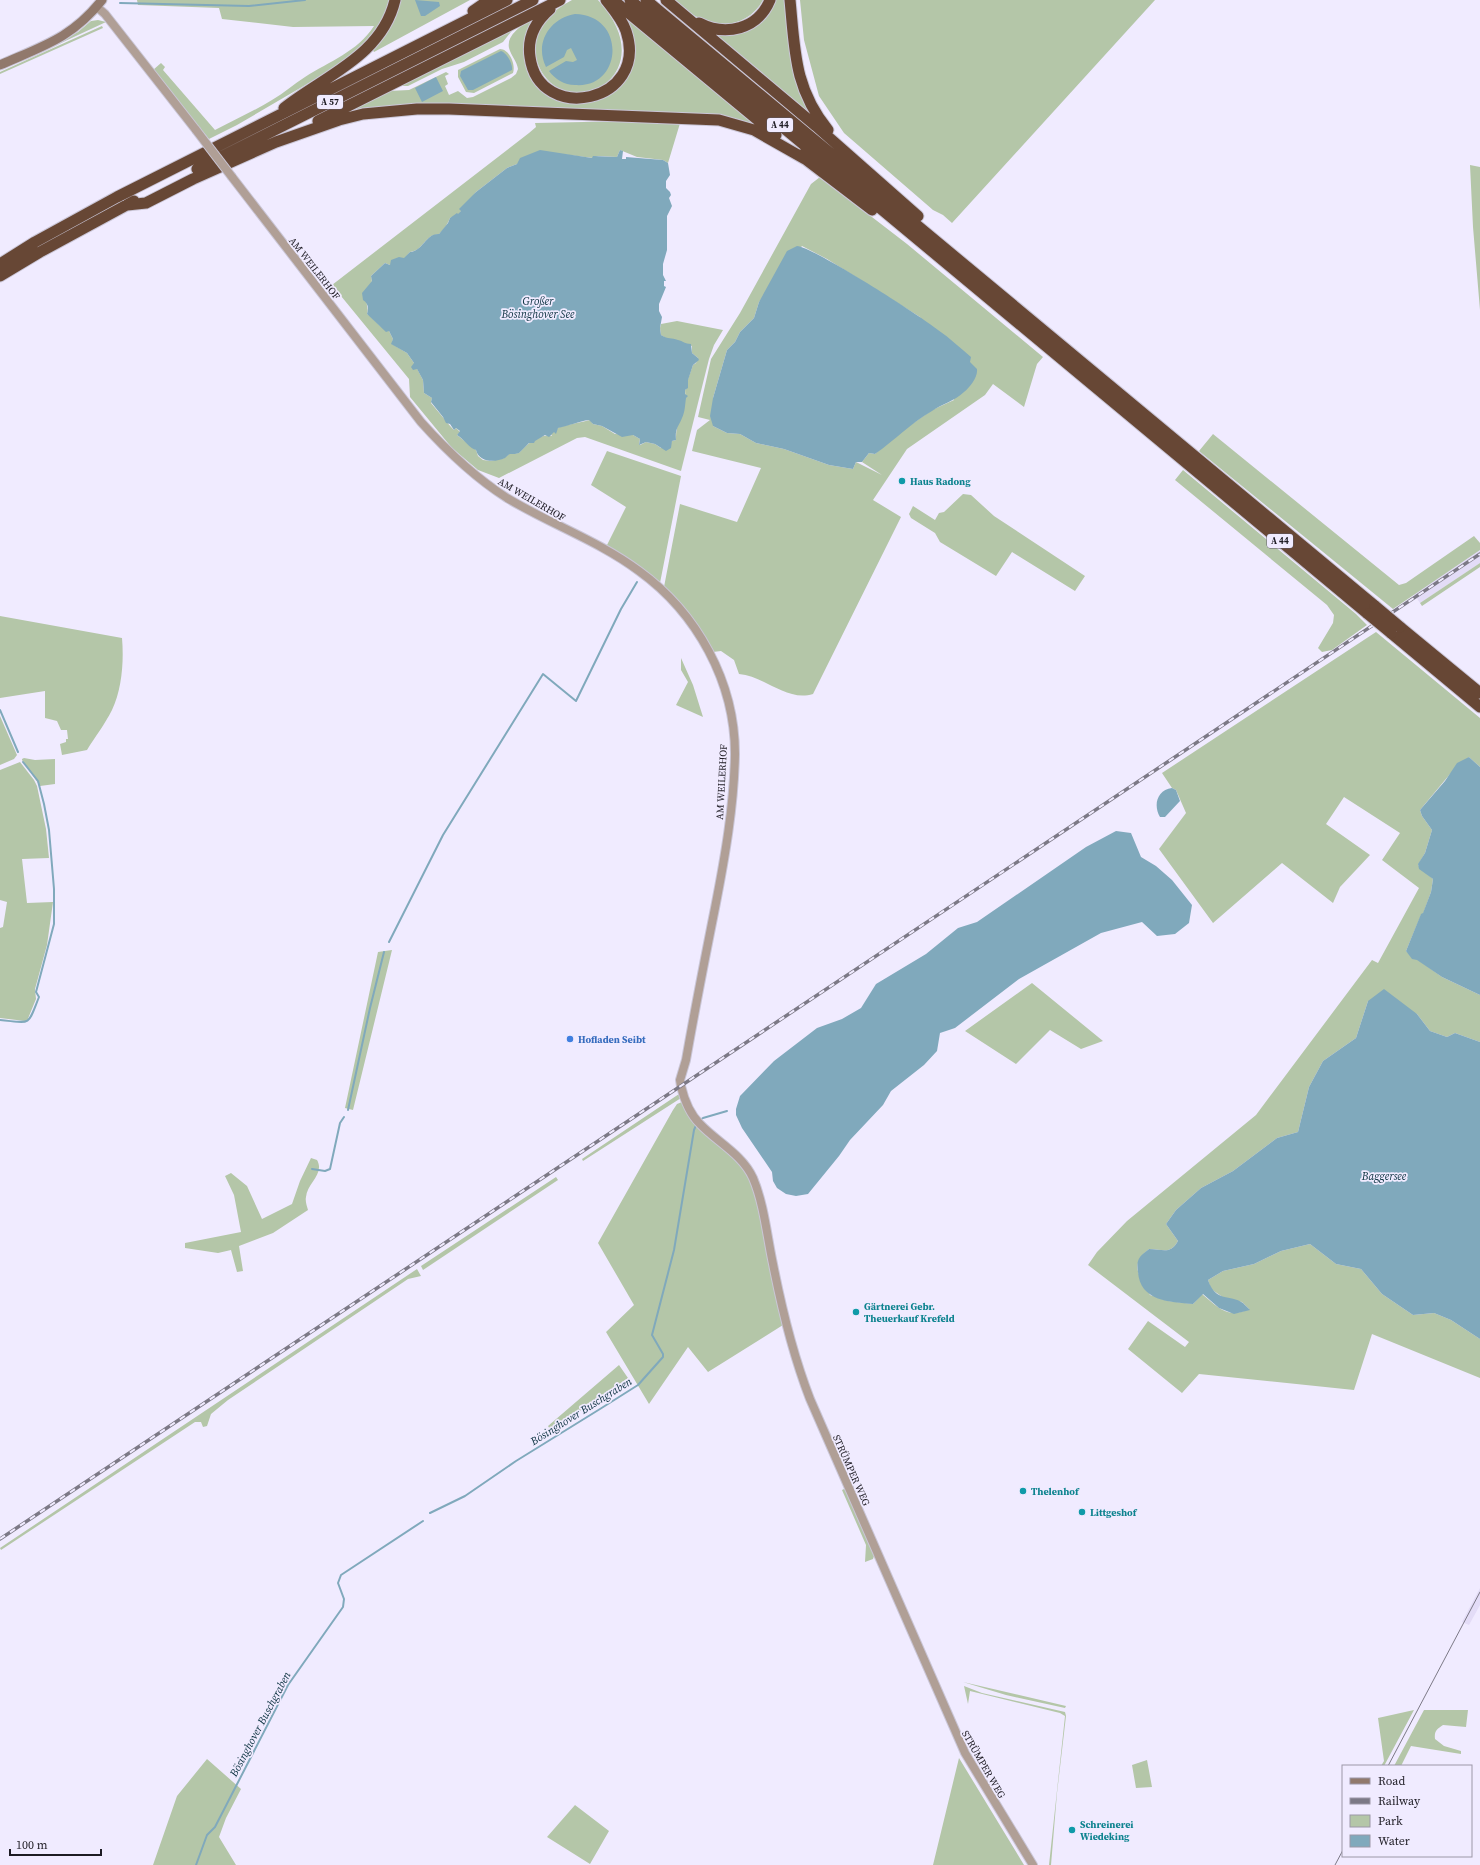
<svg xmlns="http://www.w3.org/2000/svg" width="1480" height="1865" font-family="'Source Serif 4',serif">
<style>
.built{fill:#e3dcf7}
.green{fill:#b4c6a8;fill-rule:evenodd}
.water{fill:#80a9bc}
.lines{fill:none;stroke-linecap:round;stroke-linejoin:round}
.stream{stroke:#80a9bc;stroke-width:2}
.tertiary-casing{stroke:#cac6d7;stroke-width:10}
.secondary-casing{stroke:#cac6d7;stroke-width:11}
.motorway-casing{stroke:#cac6d7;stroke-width:13}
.tertiary{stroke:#b09f96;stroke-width:8}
.secondary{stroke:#91796c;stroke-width:9}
.motorway{stroke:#674735;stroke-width:11}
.tram{stroke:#7c7986;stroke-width:1}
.rail-casing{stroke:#7c7986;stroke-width:3.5}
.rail{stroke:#f0ebff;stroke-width:2;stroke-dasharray:6;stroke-linecap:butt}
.tertiary-bridge-casing{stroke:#cac6d7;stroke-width:10;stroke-linecap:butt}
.motorway-bridge-casing{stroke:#cac6d7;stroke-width:13;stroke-linecap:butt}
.tertiary-bridge{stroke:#b09f96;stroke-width:8}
.motorway-bridge{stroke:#674735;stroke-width:11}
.culture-dot{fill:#0f9aa8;stroke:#f0ebff;stroke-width:1.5}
.shop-dot{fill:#3f7fe0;stroke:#f0ebff;stroke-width:1.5}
.labels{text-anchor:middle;stroke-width:3.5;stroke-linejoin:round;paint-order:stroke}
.shield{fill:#f0ebff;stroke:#5c5965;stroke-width:1}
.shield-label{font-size:9px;font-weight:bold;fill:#1d1b23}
.street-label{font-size:10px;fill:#1d1b23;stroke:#f0ebff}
.culture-label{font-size:10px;font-weight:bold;fill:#0d838f;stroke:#f0ebff;text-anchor:start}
.shop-label{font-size:10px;font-weight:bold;fill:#366cbe;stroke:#f0ebff;text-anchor:start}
.water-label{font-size:11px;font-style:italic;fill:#082f3d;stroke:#f0ebff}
</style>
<rect width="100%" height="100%" fill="#f0ebff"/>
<path class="built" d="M 1480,550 L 1480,563 L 1420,603 L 1414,594 Z
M 1480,1588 L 1480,1605 L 1469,1625 L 1462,1622 Z"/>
<path class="green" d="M 137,0 L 390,0 L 388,8 L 371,38 L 343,63 L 237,125 L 209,139 L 204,133 L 203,134 L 153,70 L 161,63 L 165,67 L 163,70 L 215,130 C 234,120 254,111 272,100 C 284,93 294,84 305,77 C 330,61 357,52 374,26 L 293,27 L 222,19 L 219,8 L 138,5 Z
M 399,0 L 470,0 L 374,52 L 372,49 Z
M 572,0 L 598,0 C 664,72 575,122 543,74 C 538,66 535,57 535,48 C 536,25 553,10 572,0 Z
M 674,0 L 763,0 C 750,24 722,30 699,18 C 690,14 682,7 674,0 Z
M 774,0 L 786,0 L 811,116 L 714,35 L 715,34 L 732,34 Z
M 800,0 L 1155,0 L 952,223 L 943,215 L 933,210 L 844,133 L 819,96 L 804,40 Z
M 625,17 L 756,126 L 560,111 L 342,114 L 388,91 L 409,90 L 446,72 L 449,74 L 445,76 L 448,84 L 445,86 L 449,95 L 458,91 L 467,98 L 473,97 L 511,78 L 516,74 L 518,69 C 517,61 511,56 509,48 C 506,34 525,23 535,18 L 528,64 L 567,101 L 624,77 Z
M 98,20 L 106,22 L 48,49 L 48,48 L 78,32 L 91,21 Z
M 102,26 L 103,28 L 0,74 L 0,72 Z
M 514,28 L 503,42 L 464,62 L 442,69 L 408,86 L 400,86 Z
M 500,49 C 509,49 516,64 513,73 L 474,93 L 466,92 L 458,77 L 458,70 Z
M 681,120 L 668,163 L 663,160 L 637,157 L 620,150 L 617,157 L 598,156 L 593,158 L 561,154 L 517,164 L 507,168 L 476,192 L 458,215 L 450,218 C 448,223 444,230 439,234 C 436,235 432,235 430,237 C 423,242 420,251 410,252 L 404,259 L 390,265 L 385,263 L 371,276 C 374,285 368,292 367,301 C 366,306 369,309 367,314 C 376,320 378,327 389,331 L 393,339 L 392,344 L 407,353 L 414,363 L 423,380 L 424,393 L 432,398 L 431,403 L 451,427 L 454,430 L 456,428 L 460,432 L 457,435 L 476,450 L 478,456 L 483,460 L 491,461 L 504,458 L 509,454 L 519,453 C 527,444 539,433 552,436 L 551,434 C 554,432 555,429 558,428 C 561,426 586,421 590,420 L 593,424 L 602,426 L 615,434 L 633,435 L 640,439 L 639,444 L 640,445 L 646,442 L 655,444 L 661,448 L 670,445 L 672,441 L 676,440 C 675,422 687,408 685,390 L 688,387 L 688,379 L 693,365 L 696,363 L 698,358 L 692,353 L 692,346 L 667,339 L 661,335 L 660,328 L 661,324 L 677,321 L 723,330 L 714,345 L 709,359 L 681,471 L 585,437 L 577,438 L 499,478 L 478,470 L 452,448 L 410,397 L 409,379 L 332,285 L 529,133 L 536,127 L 535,123 Z
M 1470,165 L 1480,167 L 1480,310 L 1473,227 Z
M 820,177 L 907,244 L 1043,357 L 1037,364 L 1024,407 L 993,384 L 985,395 L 907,449 L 873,500 L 901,517 L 815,690 L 813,694 C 786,702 765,676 739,674 L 734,660 L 721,651 L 713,652 C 699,628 684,607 664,587 L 680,504 L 737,522 L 761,468 L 692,451 L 697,430 L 710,420 L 698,417 L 711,359 L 740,313 L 811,184 ZM 802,246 L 827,259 L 920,317 L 954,400 L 932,410 L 899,433 L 875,454 L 869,453 L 862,462 L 882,475 L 856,462 L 853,469 L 829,465 L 784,449 L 756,443 L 740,434 L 727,433 L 713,426 L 713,398 L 727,350 L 735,342 L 740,332 L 754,318 L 759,302 Z
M 1213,434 L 1399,585 L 1406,583 L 1474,536 L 1480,543 L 1480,550 L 1393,609 L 1199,451 Z
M 607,451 L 681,476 L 660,583 L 640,568 L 606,547 L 626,507 L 591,485 Z
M 1183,470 L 1356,614 L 1367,625 L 1332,650 L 1322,652 L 1318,648 L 1333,623 L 1334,615 L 1327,605 L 1175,480 Z
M 963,494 L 971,495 L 994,516 L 1085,576 L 1075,591 L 1012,552 L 996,576 L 940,542 L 935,533 L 911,518 L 909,514 L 913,506 L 935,520 L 939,513 L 944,512 Z
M 1480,563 L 1480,567 L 1422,606 L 1420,603 Z
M 0,616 L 122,638 C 124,661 122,689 112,710 C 105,724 95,737 87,750 L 62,755 L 60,744 L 66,742 L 66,739 L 68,739 L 67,730 L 61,730 L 57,721 L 45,718 L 45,691 L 0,698 Z
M 1376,632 L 1480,718 L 1480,767 L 1469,757 L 1450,774 L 1420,810 L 1422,816 L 1432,830 L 1425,853 L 1418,865 L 1433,879 L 1431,892 L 1423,914 L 1421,915 L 1406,951 L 1442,977 L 1480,995 L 1480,1042 L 1455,1033 L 1447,1037 L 1430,1031 L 1417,1014 L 1368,1001 L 1356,1038 L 1323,1061 L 1309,1087 L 1298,1132 L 1277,1138 L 1233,1171 L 1201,1188 L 1176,1210 L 1166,1224 L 1178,1241 C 1170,1255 1163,1249 1149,1249 C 1128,1266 1140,1275 1150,1295 L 1168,1301 L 1193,1304 L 1202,1294 C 1219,1308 1227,1319 1249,1309 L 1242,1302 L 1224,1298 L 1211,1289 L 1208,1280 L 1223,1271 L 1254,1264 L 1281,1251 L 1310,1244 L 1336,1264 L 1361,1269 L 1382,1294 L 1413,1315 L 1434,1313 L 1451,1320 L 1480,1339 L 1480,1378 L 1372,1334 L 1354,1390 L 1199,1374 L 1182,1393 L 1128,1349 L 1148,1321 L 1185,1347 L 1189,1342 L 1088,1265 L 1097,1252 L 1127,1221 L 1256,1115 L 1372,960 L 1378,963 L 1419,888 L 1382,860 L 1400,833 L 1344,797 L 1326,824 L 1370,855 L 1340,887 L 1333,903 L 1282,863 L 1213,923 L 1159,849 L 1186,813 L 1176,790 L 1172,788 L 1162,773 Z
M 681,658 L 693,685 L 703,717 L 676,705 L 688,682 L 681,670 Z
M 0,716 L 17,755 L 14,759 L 0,765 Z
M 24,758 L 35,760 L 55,759 L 55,784 L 40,786 L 22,760 L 22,759 Z
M 20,762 L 34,780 L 37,786 L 46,829 L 49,858 L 22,859 L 27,903 L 53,902 L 47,945 L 35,989 L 36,999 L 27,1021 L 25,1021 L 0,1018 L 0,928 L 3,927 L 7,902 L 0,900 L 0,770 Z
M 392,950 L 353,1110 L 345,1108 L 378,952 Z
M 1032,983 L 1103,1041 L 1081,1049 L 1050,1030 L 1016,1064 L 965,1031 Z
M 679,1094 L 681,1098 L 583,1161 L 582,1159 Z
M 682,1102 L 746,1169 L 756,1191 L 783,1325 L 708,1372 L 688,1347 L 649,1404 L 606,1332 L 634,1305 L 598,1243 L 673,1110 L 677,1104 Z
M 311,1158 L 317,1160 C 325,1174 307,1183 306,1197 C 305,1201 307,1206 308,1210 L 273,1233 L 239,1246 L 243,1271 L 237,1272 L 231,1250 L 218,1253 L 185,1248 L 185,1243 L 241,1232 L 234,1195 L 225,1176 L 231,1173 L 247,1186 L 262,1219 L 292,1204 L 300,1181 Z
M 556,1177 L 558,1180 L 423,1270 L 421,1266 Z
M 417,1269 L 421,1276 L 408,1279 L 228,1400 L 211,1414 L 207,1426 L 203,1427 L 201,1422 L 195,1422 L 1,1550 L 0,1548 Z
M 619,1365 L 628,1378 L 551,1431 L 548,1426 Z
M 844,1489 L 848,1491 L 875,1553 L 873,1559 L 865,1562 L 866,1545 L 842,1490 Z
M 963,1682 L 1066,1706 L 1065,1708 L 1006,1695 Z
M 964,1686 L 982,1693 L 1065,1712 L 1066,1716 L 1057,1793 L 1051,1865 L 1049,1865 L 1065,1716 L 1060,1713 L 970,1691 L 968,1704 Z
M 1414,1710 L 1384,1766 L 1381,1766 L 1384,1761 L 1378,1718 Z
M 1424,1710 L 1468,1710 L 1466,1727 L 1443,1725 C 1437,1729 1434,1731 1435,1739 L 1444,1746 L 1461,1751 L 1461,1754 L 1411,1746 L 1401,1766 L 1394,1766 Z
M 959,1758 L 1024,1865 L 933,1865 Z
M 207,1759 L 241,1789 L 226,1818 L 219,1837 L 236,1865 L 153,1865 L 177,1796 Z
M 1147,1760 L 1152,1787 L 1136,1788 L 1132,1765 Z
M 575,1805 L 609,1831 L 590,1864 L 547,1837 Z"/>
<path class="water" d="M 415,0 L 439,2 L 440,6 L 425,16 L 421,16 Z
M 575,14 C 627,15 623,89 575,85 C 564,85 555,79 549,71 L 566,61 L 573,62 L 577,60 L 571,48 L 567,50 L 564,57 L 546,67 C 534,43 550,18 575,14 Z
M 501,51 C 507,53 513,64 512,70 L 473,90 L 468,90 L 460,76 L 461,71 Z
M 436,77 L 443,91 L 422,102 L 415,88 Z
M 540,150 L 592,158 L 593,156 L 617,157 L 620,150 L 623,151 L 622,159 L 626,159 L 626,157 L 663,160 L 668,163 L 670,175 L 666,181 L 666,188 L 670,192 L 671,195 L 669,198 L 672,206 L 667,216 L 667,250 L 663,264 L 663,275 L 666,281 L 664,281 L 664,286 L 666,287 L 659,304 L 659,311 L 662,317 L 660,328 L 661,335 C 669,340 671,337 678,340 C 683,341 685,344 691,344 L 692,353 L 698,358 L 699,360 L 693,365 L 688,380 L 688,388 L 685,390 L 685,394 L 688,396 L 686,398 C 685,405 685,412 682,418 C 678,428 675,428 676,440 L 672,441 L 671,448 L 666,451 L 655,444 L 646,442 L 639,445 L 640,439 L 633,435 L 622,437 L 602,426 L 593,424 L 589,420 C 579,421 569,426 558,428 L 556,434 L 554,432 L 549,437 L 545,435 L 535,441 L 534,443 L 529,443 L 519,453 C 516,454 514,454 510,454 C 508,455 507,456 505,458 C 494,463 479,462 476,450 C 469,448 464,439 457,435 L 460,431 L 456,428 L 454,430 L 450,424 L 446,423 L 443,417 L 431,402 L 432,398 L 424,393 L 423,380 L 417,369 L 413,370 L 411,367 L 414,363 L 407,353 L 391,344 L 393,339 L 389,331 L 386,332 L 367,314 C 369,308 368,303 363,300 L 362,293 L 372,281 L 371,276 L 385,263 L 390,265 L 391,260 L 399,257 L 404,258 L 410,252 C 423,251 426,233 439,234 L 448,223 L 450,218 L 457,213 L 458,214 L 461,211 L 459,209 L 476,192 L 507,168 L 517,164 L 520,158 Z
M 797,246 C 813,247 921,316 938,330 C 950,338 960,348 971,357 L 970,362 L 977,369 C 978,377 970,387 964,392 C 955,401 942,404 932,411 C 911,423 895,440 875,454 L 869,453 L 862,462 L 856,462 L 853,469 L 829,465 L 784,449 L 756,443 L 740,434 L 727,433 L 713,426 L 710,416 L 713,398 L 727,350 L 735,342 L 740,332 L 754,318 L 759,302 L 787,251 Z
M 1469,757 L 1480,767 L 1480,995 L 1442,977 L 1417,960 L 1412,959 L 1406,951 L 1421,914 L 1423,913 L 1431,892 L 1433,879 L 1419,869 L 1418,864 L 1425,853 L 1432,830 L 1422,816 L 1420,810 L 1445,781 L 1457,763 Z
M 1172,788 L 1176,790 L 1180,801 L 1165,817 L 1160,817 C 1153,805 1157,790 1172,788 Z
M 1116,831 L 1131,833 L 1141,857 L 1156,866 L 1172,880 L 1192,905 L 1189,923 L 1175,934 L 1157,936 L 1142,922 L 1101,933 L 1019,979 L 955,1028 L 940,1033 L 937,1051 L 924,1065 L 891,1091 L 883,1105 L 850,1140 L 839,1156 L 808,1194 L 796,1196 L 786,1194 L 777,1188 L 773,1181 L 772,1172 L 742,1128 L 736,1115 L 736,1109 L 740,1096 L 774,1061 L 817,1028 L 842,1019 L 861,1008 L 876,984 L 926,954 L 958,928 L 977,922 L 1086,847 Z
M 1384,989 L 1417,1014 L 1430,1031 L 1447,1037 L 1455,1033 L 1480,1042 L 1480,1339 L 1451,1320 L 1434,1313 L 1413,1315 L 1382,1294 L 1361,1269 L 1336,1264 L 1310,1244 L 1281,1251 L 1254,1264 L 1223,1271 L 1208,1280 C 1216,1303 1230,1294 1243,1303 C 1245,1305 1248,1308 1250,1310 L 1234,1314 L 1219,1308 L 1203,1294 L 1193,1304 C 1169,1302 1140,1301 1138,1272 C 1136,1259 1139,1257 1149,1249 C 1163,1249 1170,1255 1178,1241 L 1166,1224 L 1176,1210 L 1201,1188 L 1233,1171 L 1277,1138 L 1298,1132 L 1309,1087 L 1323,1061 L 1356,1038 L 1368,1001 Z"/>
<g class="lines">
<path class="stream" d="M 120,3 L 249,6 L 305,0
M 0,710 L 18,752
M 389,942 L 443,835 L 543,674 L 576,701 L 621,609 L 637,582
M 0,1020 C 32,1023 27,1027 39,997 L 36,992 L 54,924 L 54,889 L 49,830 L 44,804 L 38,781 L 23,762
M 348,1110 L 370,1008 L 384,952
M 700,1120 L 703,1118 L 727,1111
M 312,1169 L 325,1171 L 330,1169 L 340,1123 L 344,1117
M 430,1513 L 465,1496 L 516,1461 L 600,1409 L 638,1385 L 663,1357 L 663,1354 L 652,1335 L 674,1250 L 694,1130 L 697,1123
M 196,1865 L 207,1835 L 215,1827 L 288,1685 L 343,1607 L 344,1599 L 338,1583 L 341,1575 L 423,1521"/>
<defs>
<path id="tertiary" d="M 97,7 L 105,14 L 196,130
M 232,177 L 421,422 C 447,451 474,477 507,498 C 550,524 599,541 639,571 C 697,613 735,682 735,754 C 734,806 725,857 715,908 C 705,958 695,1009 686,1060 L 680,1080 L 681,1086 C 684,1099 690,1114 700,1124 C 717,1142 742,1154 753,1178 C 764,1204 767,1236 773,1264 C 782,1310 793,1355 810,1399 L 965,1753 L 1033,1865"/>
<path id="secondary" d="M 0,65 C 43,46 72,38 102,0"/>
<path id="motorway" d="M 613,0 L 776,135
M 630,0 L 1368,614
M 646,0 L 1375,606
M 666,0 L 816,126 L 918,216
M 790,0 C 795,51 794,88 828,130
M 550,9 C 535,22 527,37 530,57 C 539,125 650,103 626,31 C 622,19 613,9 606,0
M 473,11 L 489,0
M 699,23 C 726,37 758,29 770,0
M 284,108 C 324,76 382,56 395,0
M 318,121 L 560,0
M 800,155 L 872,210
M 197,169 L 533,0
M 127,205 L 146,203 L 193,179 L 276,142 L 339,120 L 363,114 L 417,109 L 449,109 L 719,120 L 754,130 L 805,159
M 0,264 L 35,242 L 117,197 L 507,0
M 0,276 L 40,252 L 134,201
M 1400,627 L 1480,693
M 1391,633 L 1480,707"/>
</defs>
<use href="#tertiary" class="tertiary-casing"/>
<use href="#secondary" class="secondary-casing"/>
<use href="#motorway" class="motorway-casing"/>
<use href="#tertiary" class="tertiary"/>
<use href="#secondary" class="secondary"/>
<use href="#motorway" class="motorway"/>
<path class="tram" d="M 1388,1766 L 1480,1592
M 1335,1865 L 1343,1850"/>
<defs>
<path id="rail" d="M 0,1539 L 1480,554"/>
</defs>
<use href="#rail" class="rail-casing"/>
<use href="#rail" class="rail"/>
<defs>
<path id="tertiary-bridge" d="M 196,130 L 232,177"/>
<path id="motorway-bridge" d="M 1375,606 L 1400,627
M 1368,614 L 1391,633"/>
</defs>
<use href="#tertiary-bridge" class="tertiary-bridge-casing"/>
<use href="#motorway-bridge" class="motorway-bridge-casing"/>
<use href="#tertiary-bridge" class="tertiary-bridge"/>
<use href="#motorway-bridge" class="motorway-bridge"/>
</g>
<g class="culture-dot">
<circle cx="902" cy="481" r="4"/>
<circle cx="856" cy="1312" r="4"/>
<circle cx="1023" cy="1491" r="4"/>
<circle cx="1082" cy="1512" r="4"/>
<circle cx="1072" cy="1830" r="4"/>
</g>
<circle class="shop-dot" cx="570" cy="1039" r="4"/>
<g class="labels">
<g class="shield">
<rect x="317" y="95" width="26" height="14" rx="3"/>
<rect x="767" y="118" width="26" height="14" rx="3"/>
<rect x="1267" y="534" width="26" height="14" rx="3"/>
</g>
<g class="shield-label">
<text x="330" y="105">A 57</text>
<text x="780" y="128">A 44</text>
<text x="1280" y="544">A 44</text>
</g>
<g class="street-label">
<text transform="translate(315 268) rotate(52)" y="4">AM WEILERHOF</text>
<text transform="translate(532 499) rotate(30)" y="4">AM WEILERHOF</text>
<text transform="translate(721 782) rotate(-87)" y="4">AM WEILERHOF</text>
<text transform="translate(852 1470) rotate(66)" y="4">STRÜMPER WEG</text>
<text transform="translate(984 1764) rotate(60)" y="4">STRÜMPER WEG</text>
</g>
<g class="culture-label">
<text x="910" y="485">Haus Radong</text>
<text x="864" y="1310">Gärtnerei Gebr.<tspan x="864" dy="12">Theuerkauf Krefeld</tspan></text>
<text x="1031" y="1495">Thelenhof</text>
<text x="1090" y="1516">Littgeshof</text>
<text x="1080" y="1828">Schreinerei<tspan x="1080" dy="12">Wiedeking</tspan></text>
</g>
<g class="shop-label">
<text x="578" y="1043">Hofladen Seibt</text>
</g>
<g class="water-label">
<text x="538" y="305">Großer<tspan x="538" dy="13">Bösinghover See</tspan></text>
<text x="1384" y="1180">Baggersee</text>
<text transform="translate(581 1411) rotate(-32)" y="4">Bösinghover Buschgraben</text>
<text transform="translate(260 1724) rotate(-62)" y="4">Bösinghover Buschgraben</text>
</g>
</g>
<rect x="1342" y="1765" width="130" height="92" fill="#f0ebff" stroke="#9c98a7"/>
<rect x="1350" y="1778" width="20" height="6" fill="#91796c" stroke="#9c98a7"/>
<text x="1378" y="1785" font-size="12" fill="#1d1b23">Road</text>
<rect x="1350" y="1798" width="20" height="6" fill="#7c7986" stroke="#9c98a7"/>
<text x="1378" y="1805" font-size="12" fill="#1d1b23">Railway</text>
<rect x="1350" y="1815" width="20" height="12" fill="#b4c6a8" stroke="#9c98a7"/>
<text x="1378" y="1825" font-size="12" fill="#1d1b23">Park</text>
<rect x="1350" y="1835" width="20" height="12" fill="#80a9bc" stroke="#9c98a7"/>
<text x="1378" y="1845" font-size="12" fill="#1d1b23">Water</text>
<path d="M10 1849v6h91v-6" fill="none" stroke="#1d1b23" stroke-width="2"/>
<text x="16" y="1849" font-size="12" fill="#1d1b23" stroke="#f0ebff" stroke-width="3" paint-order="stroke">100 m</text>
</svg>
